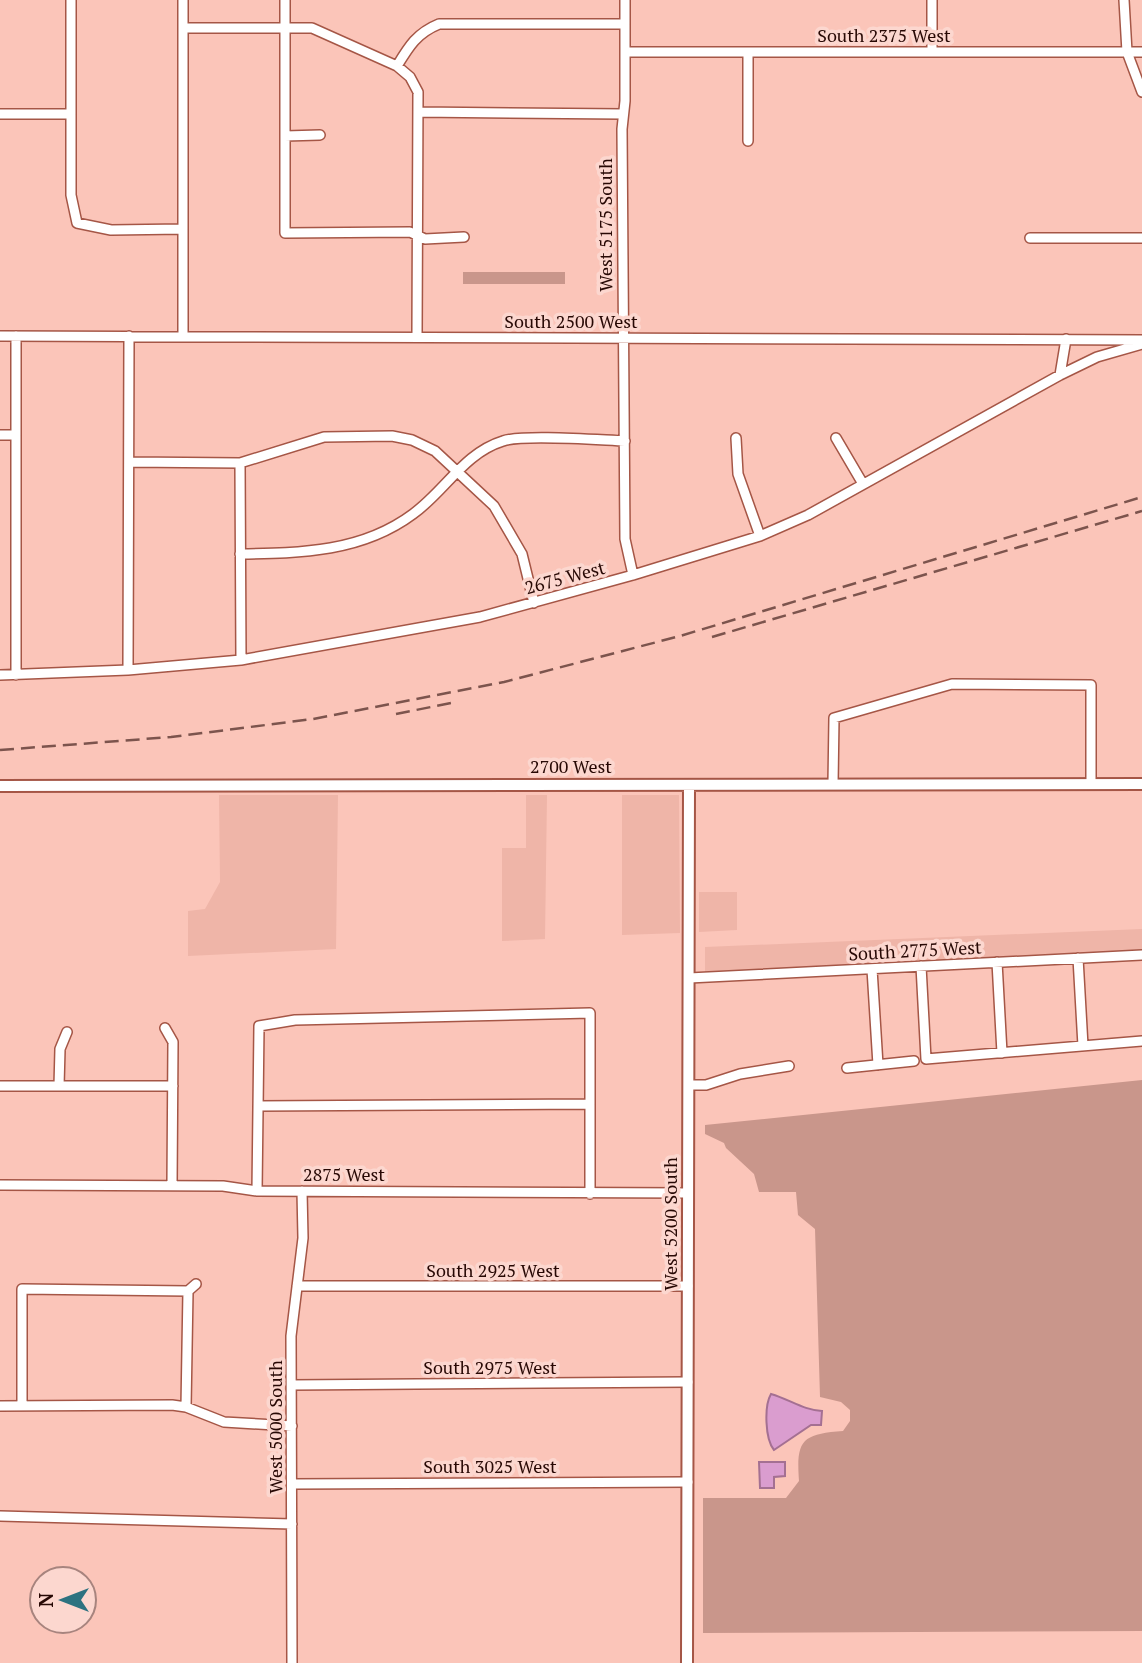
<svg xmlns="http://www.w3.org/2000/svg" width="1142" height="1663" font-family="'PT Serif',serif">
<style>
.built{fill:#efb5a8}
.green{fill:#c9968b}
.water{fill:#da9dcf;stroke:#a47092;stroke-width:2}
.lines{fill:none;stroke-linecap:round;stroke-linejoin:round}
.minor-casing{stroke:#a55646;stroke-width:12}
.tertiary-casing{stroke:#a55646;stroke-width:14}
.minor{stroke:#fff;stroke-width:9}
.tertiary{stroke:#fff;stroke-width:10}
.rail{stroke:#7c544d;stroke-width:2.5;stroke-dasharray:14 7;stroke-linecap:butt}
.labels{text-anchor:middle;stroke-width:7;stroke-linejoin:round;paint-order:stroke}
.street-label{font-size:18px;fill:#270804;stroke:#fcd7cf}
</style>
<rect width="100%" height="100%" fill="#fbc5b9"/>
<path class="built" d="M 219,795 L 338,795 L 336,949 L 188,956 L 188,911 L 205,909 L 220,882 Z
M 526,795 L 547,795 L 545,939 L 502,941 L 502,848 L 526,848 Z
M 622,795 L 679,795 L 680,933 L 622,935 Z
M 699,892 L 737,892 L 737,930 L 699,932 Z
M 1142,929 L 1142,950 L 705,972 L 705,947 Z"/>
<path class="green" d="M 463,272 L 565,272 L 565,284 L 463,284 Z
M 1142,1080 L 1142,1631 L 703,1633 L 703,1498 L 786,1498 L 799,1481 C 796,1440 802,1434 843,1431 L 850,1421 L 850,1410 L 841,1402 L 820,1397 L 815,1229 L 798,1215 L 796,1192 L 759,1192 L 754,1174 L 726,1148 L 724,1143 L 705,1134 L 705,1125 Z"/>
<path class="water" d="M 771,1394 C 791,1400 803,1410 822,1411 L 821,1425 L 811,1425 L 774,1450 C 765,1439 764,1406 771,1394 Z
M 759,1462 L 785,1462 L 785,1476 L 774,1477 L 774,1488 L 760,1488 Z"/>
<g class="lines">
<defs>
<path id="minor" d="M 71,0 L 71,195 L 77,223 L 111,230 L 183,229
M 183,0 L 183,336
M 285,0 L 285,233 L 410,232 L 425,239 L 464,237
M 625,0 L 625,101 L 622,129 L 625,539 L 633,575
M 932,0 L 932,52
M 1124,0 L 1127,52 L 1142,92
M 183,28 L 312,28 L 397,66 L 410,77 L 418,92 L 417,337
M 625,52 L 1142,52
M 748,52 L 748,141
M 397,66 C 409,46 417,33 439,24 L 625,24
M 418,112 L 623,114
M 0,114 L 71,114
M 285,136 L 320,135
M 1030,238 L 1142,238
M 0,336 L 1142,340
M 1060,375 L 1097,357 L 1142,344
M 0,435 L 16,435
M 736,438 L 738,474 L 760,536
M 836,438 L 863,484
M 129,462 L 240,463 L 324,437 L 392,436 L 412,440 L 435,451 L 494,506 L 522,554 L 534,603
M 240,463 L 241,660
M 240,554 C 302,553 362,552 413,514 C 445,491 464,453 503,441 C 523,434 599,440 625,441
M 128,670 L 129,336
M 0,675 L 128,670 L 241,660 L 480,617 L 633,575 L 760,536 L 808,515 L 1060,375 L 1066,339
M 16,675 L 16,336
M 833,784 L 834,718 L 952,684 L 1091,685 L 1091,784
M 1078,958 L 1083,1046
M 997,962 L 1002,1053
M 921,966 L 926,1059 L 1142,1041
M 872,969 L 878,1065
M 689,978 L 1142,955
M 165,1028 L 173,1042 L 172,1185
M 847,1068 L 914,1061
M 689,1085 L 706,1085 L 740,1074 L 789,1066
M 0,1086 L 173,1086
M 59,1086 L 60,1049 L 67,1032
M 258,1106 L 590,1104
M 0,1185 L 223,1186 L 257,1191 L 688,1193
M 257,1191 L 259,1026 L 295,1020 L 590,1013 L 590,1194
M 297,1286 L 688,1286
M 22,1289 L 188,1291
M 22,1289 L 22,1404
M 188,1291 L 196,1284
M 292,1385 L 688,1382
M 0,1406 L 172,1405 L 186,1407 L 224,1422 L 292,1426
M 186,1407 L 188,1291
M 292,1484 L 688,1482
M 0,1516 L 292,1524
M 292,1663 L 291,1336 L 303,1238 L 302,1191"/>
<path id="tertiary" d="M 0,786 L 1142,784
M 687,1663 L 689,785"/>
</defs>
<use href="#minor" class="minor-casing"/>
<use href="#tertiary" class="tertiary-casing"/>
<use href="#minor" class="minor"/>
<use href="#tertiary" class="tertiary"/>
<path class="rail" d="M 712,637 L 1142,511
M 396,714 L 451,703
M 0,750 L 171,737 L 313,719 L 504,682 L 680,636 L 1142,497"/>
</g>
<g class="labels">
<g class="street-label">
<text x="884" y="42">South 2375 West</text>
<text transform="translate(606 225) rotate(-90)" y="6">West 5175 South</text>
<text x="571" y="328">South 2500 West</text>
<text transform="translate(565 578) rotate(-15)" y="6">2675 West</text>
<text x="571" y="773">2700 West</text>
<text transform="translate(915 951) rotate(-3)" y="6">South 2775 West</text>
<text x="344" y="1181">2875 West</text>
<text transform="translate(671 1224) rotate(-90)" y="6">West 5200 South</text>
<text x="493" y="1277">South 2925 West</text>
<text x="490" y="1374">South 2975 West</text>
<text transform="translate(276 1427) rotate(-90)" y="6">West 5000 South</text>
<text x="490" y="1473">South 3025 West</text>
</g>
</g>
<g transform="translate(63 1600) rotate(270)"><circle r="33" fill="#fcd7cf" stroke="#a7847e" stroke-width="2"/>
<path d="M0-5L12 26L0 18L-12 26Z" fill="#2d7280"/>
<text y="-10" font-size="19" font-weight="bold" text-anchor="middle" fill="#270804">N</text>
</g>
</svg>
